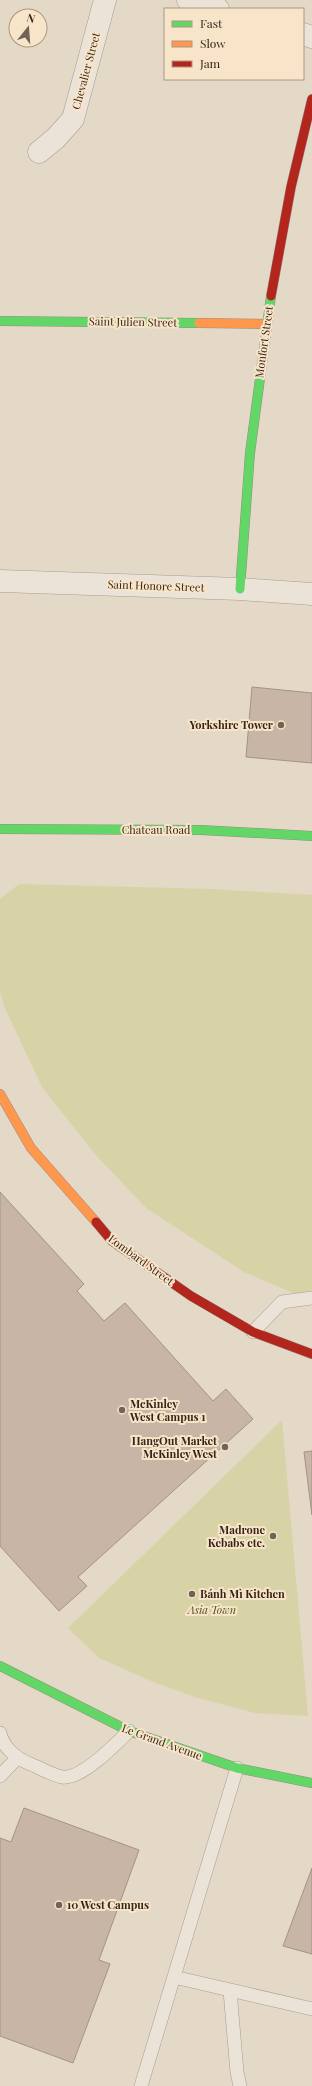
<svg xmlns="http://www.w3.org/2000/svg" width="312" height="2086" font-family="'Playfair Display',serif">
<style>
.green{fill:#d8d3a6}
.building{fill:#c8b5a6;stroke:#a39386}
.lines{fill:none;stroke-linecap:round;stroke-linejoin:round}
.lane-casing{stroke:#a89d90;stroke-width:14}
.street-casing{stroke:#a89d90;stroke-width:23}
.fast-casing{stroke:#978c80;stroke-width:10}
.slow-casing{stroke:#978c80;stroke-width:10}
.jam-casing{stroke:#978c80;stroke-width:10}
.lane{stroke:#ebe3d8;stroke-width:13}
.street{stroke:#ebe3d8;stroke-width:22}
.fast{stroke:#63d668;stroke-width:9}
.slow{stroke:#ff974d;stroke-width:9}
.jam{stroke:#b3261e;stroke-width:9}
.poi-dot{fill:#726356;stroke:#f8e5c9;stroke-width:1.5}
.labels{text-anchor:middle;stroke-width:4;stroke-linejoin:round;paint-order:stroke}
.street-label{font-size:11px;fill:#352419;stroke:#f8e5c9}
.poi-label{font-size:11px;font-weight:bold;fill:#352419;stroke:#f8e5c9;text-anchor:end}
.park-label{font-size:11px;font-style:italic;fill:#4c531e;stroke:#f8e5c9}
</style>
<rect width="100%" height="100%" fill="#e4d8c6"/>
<path class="green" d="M 19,884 L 212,889 L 312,895 L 312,1301 L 244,1272 L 146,1208 L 94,1153 L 42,1087 L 4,1006 L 0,991 L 0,899 Z
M 282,1420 L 308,1716 L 255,1713 L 195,1697 L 151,1681 L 99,1658 L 68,1628 Z"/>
<path class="building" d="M 252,687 L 312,693 L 312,763 L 246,757 Z
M 0,1192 L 84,1284 L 77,1291 L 104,1321 L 125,1303 L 213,1401 L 226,1389 L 253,1419 L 78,1577 L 87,1586 L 59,1611 L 0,1546 Z
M 312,1451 L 312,1515 L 304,1452 Z
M 24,1808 L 139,1850 L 99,1960 L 110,1964 L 73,2063 L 0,2036 L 0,1838 L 11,1842 Z
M 312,1868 L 312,1954 L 283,1946 Z"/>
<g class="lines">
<defs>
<path id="lane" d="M 253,1332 L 282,1302 L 312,1298
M 0,1733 C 3,1747 16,1758 28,1763 C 39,1767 51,1775 62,1777 C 81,1780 116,1744 129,1731
M 0,1776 L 17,1758
M 174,1977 L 312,2009
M 230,1991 L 237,2072 L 240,2086
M 141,2086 L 237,1768"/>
<path id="street" d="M 188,0 L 218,9
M 303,34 L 312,37
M 39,152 L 56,138 L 73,119 L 105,0
M 0,581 L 240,589 L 312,594"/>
<path id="fast" d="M 0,321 L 199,323
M 240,589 L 250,453 L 271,296
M 0,829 L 201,830 L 312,836
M 0,1666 L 129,1731 L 237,1768 L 312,1783"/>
<path id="slow" d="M 199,323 L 266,324
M 0,1094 L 31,1148 L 96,1222"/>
<path id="jam" d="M 271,296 L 291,187 L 312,99
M 96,1222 L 112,1241 L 191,1296 L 253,1332 L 312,1354"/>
</defs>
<use href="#lane" class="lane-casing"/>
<use href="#street" class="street-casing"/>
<use href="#fast" class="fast-casing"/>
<use href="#slow" class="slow-casing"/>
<use href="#jam" class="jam-casing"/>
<use href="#lane" class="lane"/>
<use href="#street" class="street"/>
<use href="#fast" class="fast"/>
<use href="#slow" class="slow"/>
<use href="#jam" class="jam"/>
</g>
<g class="poi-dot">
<circle cx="281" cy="725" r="4"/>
<circle cx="122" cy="1410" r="4"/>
<circle cx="225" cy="1447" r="4"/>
<circle cx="273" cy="1536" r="4"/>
<circle cx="192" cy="1594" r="4"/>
<circle cx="59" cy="1905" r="4"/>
</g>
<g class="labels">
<g class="street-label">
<text transform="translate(86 71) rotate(-75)" y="4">Chevalier Street</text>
<text transform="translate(133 322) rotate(1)" y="4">Saint Julien Street</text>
<text transform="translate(264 342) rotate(-82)" y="4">Monfort Street</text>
<text transform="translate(156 586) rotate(2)" y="4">Saint Honore Street</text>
<text x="156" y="834">Chateau Road</text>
<text transform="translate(141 1260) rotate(36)" y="4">Lombard Street</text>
<text transform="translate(162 1742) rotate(20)" y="4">Le Grand Avenue</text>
</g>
<g class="poi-label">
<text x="273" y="729">Yorkshire Tower</text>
<text x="130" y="1408" text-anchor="start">McKinley<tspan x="130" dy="13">West Campus 1</tspan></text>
<text x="217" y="1445">HangOut Market<tspan x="217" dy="13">McKinley West</tspan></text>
<text x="265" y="1534">Madrone<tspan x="265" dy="13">Kebabs etc.</tspan></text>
<text x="200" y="1598" text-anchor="start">Bánh Mì Kitchen</text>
<text x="67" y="1909" text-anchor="start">10 West Campus</text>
</g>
<g class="park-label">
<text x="212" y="1614">Asia Town</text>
</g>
</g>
<rect x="164" y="8" width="140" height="72" fill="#f8e5c9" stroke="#aa9883"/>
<rect x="172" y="21" width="20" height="6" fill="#63d668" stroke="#aa9883"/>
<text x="200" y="28" font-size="12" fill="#352419">Fast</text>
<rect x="172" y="41" width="20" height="6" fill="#ff974d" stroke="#aa9883"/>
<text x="200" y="48" font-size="12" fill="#352419">Slow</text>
<rect x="172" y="61" width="20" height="6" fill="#b3261e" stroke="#aa9883"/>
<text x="200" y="68" font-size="12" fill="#352419">Jam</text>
<g transform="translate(28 28) rotate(17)"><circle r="19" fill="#f8e5c9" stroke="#aa9883"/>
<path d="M0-3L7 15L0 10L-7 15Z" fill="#726356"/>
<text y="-6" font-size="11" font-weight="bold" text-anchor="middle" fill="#352419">N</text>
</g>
</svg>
